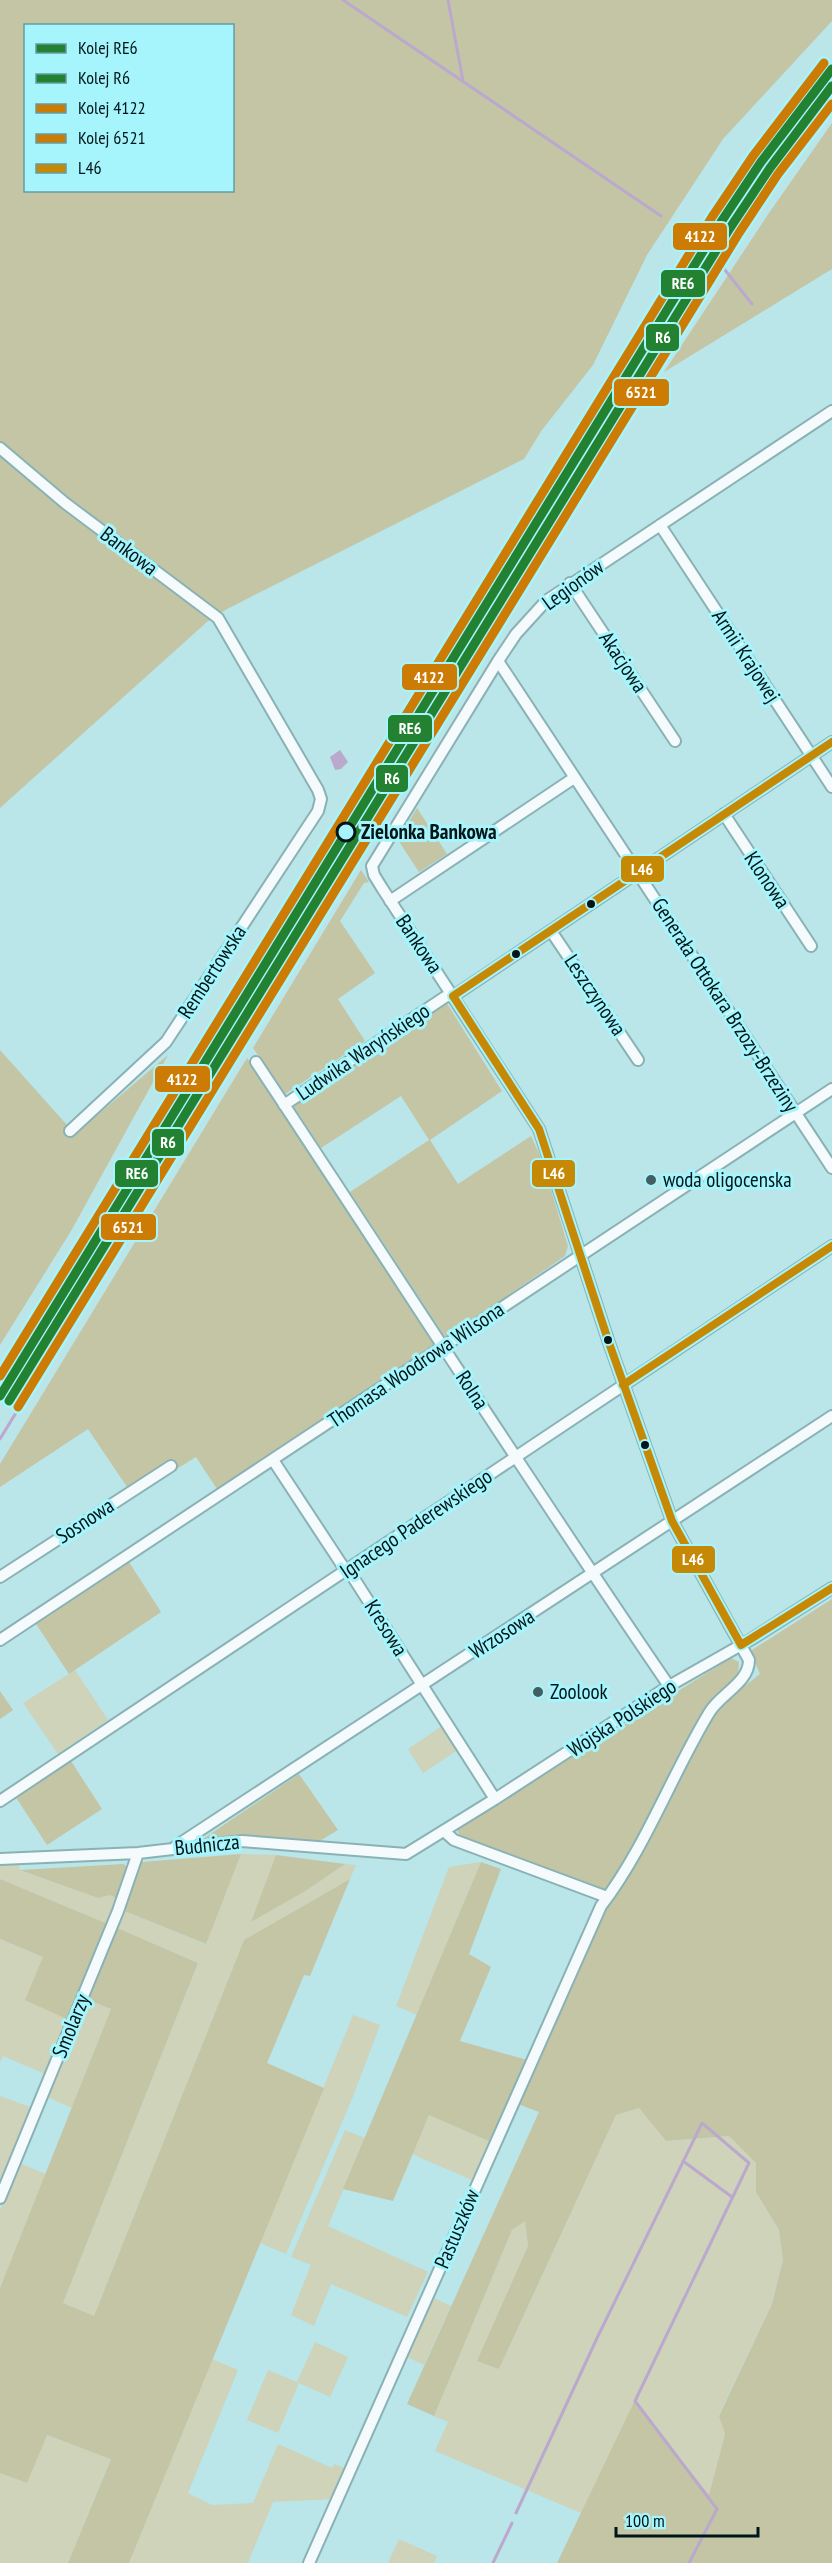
<svg xmlns="http://www.w3.org/2000/svg" width="832" height="2563" font-family="'PT Sans Narrow',sans-serif">
<style>
.green{fill:#ced3ba}
.forest{fill:#c3c5a5;fill-rule:evenodd}
.water{fill:#bba9cd}
.lines{fill:none;stroke-linecap:round;stroke-linejoin:round}
.stream{stroke:#bba9cd;stroke-width:3}
.street-casing{stroke:#8ab2b5;stroke-width:14}
.street{stroke:#f5fbfc;stroke-width:10}
.bus-1-casing{stroke:#a6f5fd;stroke-width:12}
.bus-1{stroke:#c68905;stroke-width:8}
.rail-1-casing{stroke:#a6f5fd;stroke-width:14}
.rail-2-casing{stroke:#a6f5fd;stroke-width:14}
.rail-3-casing{stroke:#a6f5fd;stroke-width:14}
.rail-4-casing{stroke:#a6f5fd;stroke-width:14}
.rail-1{stroke:#238132;stroke-width:9}
.rail-2{stroke:#238132;stroke-width:9}
.rail-3{stroke:#cc7c05;stroke-width:9}
.rail-4{stroke:#cc7c05;stroke-width:9}
.stop-dot{fill:#a6f5fd;stroke:#011618;stroke-width:3}
.bus-dot{fill:#011618;stroke:#a6f5fd;stroke-width:2}
.poi-dot{fill:#425e61;stroke:#a6f5fd;stroke-width:2}
.labels{text-anchor:middle;stroke-width:6;stroke-linejoin:round;paint-order:stroke}
.street-label{font-size:21px;fill:#011618;stroke:#a6f5fd}
.stop-label{font-size:21px;font-weight:bold;fill:#011618;stroke:#a6f5fd;text-anchor:start}
.poi-label{font-size:21px;fill:#011618;stroke:#a6f5fd;text-anchor:start}
.line-badge{stroke:#a6f5fd;stroke-width:2}
.badge-label{font-size:16px;text-anchor:middle;font-weight:bold;fill:#fff}
</style>
<rect width="100%" height="100%" fill="#bae5e9"/>
<path class="green" d="M 75,1670 L 108,1720 L 58,1754 L 23,1703 Z
M 442,1726 L 458,1750 L 423,1773 L 408,1749 Z
M 241,1854 L 276,1855 L 252,1921 L 307,1890 L 345,1864 L 356,1865 L 350,1879 L 244,1940 L 94,2316 L 63,2303 L 198,1963 L 115,1927 L 122,1910 L 205,1944 Z
M 18,1861 L 20,1870 L 98,1898 L 110,1895 L 118,1899 L 108,1924 L 0,1879 L 0,1862 Z
M 481,1862 L 417,2015 L 396,2006 L 449,1867 Z
M 0,1939 L 43,1957 L 69,2020 L 45,2074 L 3,2056 L 0,2062 Z
M 86,1999 L 111,2009 L 72,2108 L 47,2097 Z
M 353,2015 L 380,2025 L 352,2099 L 286,2254 L 260,2243 Z
M 0,2096 L 33,2108 L 0,2188 Z
M 639,2108 L 666,2141 L 729,2136 L 756,2163 L 756,2192 L 779,2230 L 783,2260 L 772,2304 L 719,2415 L 725,2434 L 709,2496 L 634,2403 L 581,2513 L 435,2451 L 448,2422 L 434,2416 L 512,2230 L 525,2220 L 528,2246 L 478,2360 L 499,2369 L 616,2115 Z
M 429,2115 L 491,2142 L 474,2181 L 412,2154 Z
M 345,2130 L 365,2138 L 328,2226 L 428,2272 L 407,2317 L 331,2284 L 314,2326 L 291,2315 L 311,2265 L 291,2257 Z
M 19,2163 L 46,2174 L 0,2288 L 0,2210 Z
M 432,2297 L 451,2306 L 424,2365 L 405,2356 Z
M 315,2342 L 348,2357 L 330,2397 L 299,2383 L 278,2433 L 247,2420 L 268,2370 L 297,2382 Z
M 212,2359 L 238,2370 L 188,2493 L 212,2505 L 253,2503 L 278,2444 L 332,2468 L 334,2464 L 344,2468 L 332,2499 L 273,2502 L 248,2563 L 129,2563 Z
M 46,2435 L 111,2458 L 68,2563 L 0,2563 L 0,2473 L 27,2483 Z
M 399,2539 L 437,2556 L 434,2563 L 388,2563 Z"/>
<path class="forest" d="M 0,0 L 832,0 L 832,21 L 723,139 L 647,255 L 593,365 L 542,430 L 524,459 L 227,609 L 208,621 L 0,808 ZM 26,26 L 232,26 L 232,190 L 26,190 Z
M 832,123 L 832,269 L 664,372 L 769,213 Z
M 417,808 L 447,854 L 419,872 L 398,840 Z
M 361,870 L 369,882 L 364,883 L 340,921 L 375,973 L 338,999 L 365,1041 L 285,1094 L 253,1048 Z
M 446,1002 L 502,1091 L 430,1140 L 458,1184 L 531,1136 L 542,1160 L 568,1246 L 565,1256 L 446,1338 L 350,1192 L 429,1140 L 401,1096 L 321,1148 L 292,1104 Z
M 0,1050 L 75,1134 L 168,1055 L 71,1231 L 0,1345 Z
M 247,1058 L 436,1344 L 217,1489 L 196,1457 L 175,1470 L 168,1460 L 127,1487 L 88,1429 L 0,1487 L 0,1464 Z
M 129,1562 L 161,1612 L 69,1674 L 36,1624 Z
M 832,1599 L 832,2563 L 557,2563 L 634,2402 L 709,2495 L 725,2434 L 719,2416 L 772,2304 L 783,2260 L 779,2230 L 756,2192 L 756,2163 L 729,2136 L 666,2141 L 639,2108 L 616,2115 L 499,2369 L 477,2361 L 528,2246 L 525,2221 L 512,2230 L 434,2416 L 407,2404 L 539,2112 L 518,2104 L 605,1902 L 595,1886 L 461,1840 L 457,1829 L 731,1658 L 739,1662 L 738,1674 L 745,1686 L 760,1674 L 751,1653 L 752,1650 Z
M 0,1691 L 13,1710 L 0,1719 Z
M 71,1761 L 102,1809 L 47,1845 L 15,1796 Z
M 299,1774 L 338,1830 L 318,1842 L 248,1837 L 203,1839 Z
M 241,1854 L 206,1944 L 122,1910 L 142,1862 Z
M 276,1855 L 345,1864 L 307,1890 L 251,1922 Z
M 481,1862 L 501,1869 L 469,1954 L 491,1967 L 460,2041 L 527,2060 L 491,2142 L 429,2115 L 393,2201 L 343,2189 Z
M 124,1864 L 129,1871 L 118,1899 L 110,1895 L 98,1898 L 20,1870 Z
M 0,1879 L 108,1924 L 69,2020 L 25,2000 L 43,1957 L 0,1939 Z
M 350,1879 L 310,1976 L 304,1975 L 267,2063 L 324,2088 L 129,2563 L 68,2563 L 111,2459 L 47,2435 L 27,2483 L 0,2473 L 0,2288 L 111,2009 L 86,1999 L 115,1927 L 198,1963 L 63,2303 L 94,2316 L 244,1940 Z"/>
<path class="water" d="M 340,750 L 348,762 L 341,769 L 335,770 L 330,757 Z"/>
<g class="lines">
<path class="stream" d="M 343,0 L 661,216
M 448,0 L 463,81
M 721,265 L 752,304
M 610,445 L 731,248 L 832,108
M 367,839 L 603,455
M 0,1439 L 353,861
M 683,2161 L 732,2197
M 516,2513 L 598,2336 L 702,2123 L 749,2163 L 635,2401 L 717,2509 L 689,2563
M 493,2563 L 512,2523"/>
<defs>
<path id="street" d="M 0,448 L 65,503 L 218,618 L 318,790 L 321,799 L 318,811 L 166,1042 L 70,1131
M 660,525 L 832,787
M 570,583 L 675,741
M 498,661 L 832,1168
M 724,814 L 811,946
M 390,901 L 574,778
M 551,931 L 638,1060
M 256,1062 C 394,1270 528,1480 669,1686
M 284,1105 L 445,997 L 458,993 L 832,742
M 273,1460 L 342,1565 L 351,1574 L 495,1799
M 0,1577 L 171,1466
M 0,1640 L 832,1089
M 0,1801 L 832,1246
M 444,1831 L 454,1840 L 607,1897
M 176,1846 C 395,1703 614,1560 832,1416
M 0,1859 L 138,1853 L 242,1841 L 406,1854 L 495,1799 L 669,1686 L 750,1640 L 832,1588
M 0,2198 L 118,1911 L 138,1853
M 309,2563 L 601,1906 C 646,1847 671,1776 709,1713 C 720,1694 749,1683 749,1660 L 672,1521 L 608,1340 L 539,1129 L 382,888 L 374,875 L 372,866 L 498,661 L 516,634 L 546,601 L 832,411"/>
</defs>
<use href="#street" class="street-casing"/>
<use href="#street" class="street"/>
<defs>
<path id="bus-1" d="M 453,996 L 539,1129 L 608,1340 L 672,1521 L 741,1645 L 832,1588
M 453,996 L 832,742
M 623,1385 L 832,1246"/>
</defs>
<use href="#bus-1" class="bus-1-casing"/>
<use href="#bus-1" class="bus-1"/>
<defs>
<path id="rail-1" d="M 0,1396 L 721,222 L 761,162 L 832,69"/>
<path id="rail-2" d="M 9,1401 L 730,228 L 770,168 L 832,86"/>
<path id="rail-3" d="M 0,1376 L 712,217 L 753,156 L 824,63"/>
<path id="rail-4" d="M 18,1407 L 739,233 L 778,174 L 832,104"/>
</defs>
<use href="#rail-1" class="rail-1-casing"/>
<use href="#rail-2" class="rail-2-casing"/>
<use href="#rail-3" class="rail-3-casing"/>
<use href="#rail-4" class="rail-4-casing"/>
<use href="#rail-1" class="rail-1"/>
<use href="#rail-2" class="rail-2"/>
<use href="#rail-3" class="rail-3"/>
<use href="#rail-4" class="rail-4"/>
</g>
<circle class="stop-dot" cx="346" cy="832" r="9"/>
<g class="bus-dot">
<circle cx="591" cy="904" r="5"/>
<circle cx="516" cy="954" r="5"/>
<circle cx="608" cy="1340" r="5"/>
<circle cx="645" cy="1445" r="5"/>
</g>
<g class="poi-dot">
<circle cx="651" cy="1180" r="6"/>
<circle cx="538" cy="1692" r="6"/>
</g>
<g class="labels">
<g class="street-label">
<text transform="translate(129 551) rotate(37)" y="7">Bankowa</text>
<text transform="translate(573 585) rotate(-36)" y="7">Legionów</text>
<text transform="translate(746 656) rotate(57)" y="7">Armii Krajowej</text>
<text transform="translate(623 662) rotate(56)" y="7">Akacjowa</text>
<text transform="translate(767 880) rotate(56)" y="7">Klonowa</text>
<text transform="translate(419 944) rotate(56)" y="7">Bankowa</text>
<text transform="translate(212 972) rotate(-57)" y="7">Rembertowska</text>
<text transform="translate(595 995) rotate(56)" y="7">Leszczynowa</text>
<text transform="translate(725 1005) rotate(57)" y="7">Generała Ottokara Brzozy-Brzeziny</text>
<text transform="translate(363 1052) rotate(-34)" y="7">Ludwika Waryńskiego</text>
<text transform="translate(416 1365) rotate(-34)" y="7">Thomasa Woodrowa Wilsona</text>
<text transform="translate(472 1390) rotate(57)" y="7">Rolna</text>
<text transform="translate(85 1521) rotate(-33)" y="7">Sosnowa</text>
<text transform="translate(416 1524) rotate(-34)" y="7">Ignacego Paderewskiego</text>
<text transform="translate(386 1628) rotate(58)" y="7">Kresowa</text>
<text transform="translate(502 1634) rotate(-33)" y="7">Wrzosowa</text>
<text transform="translate(622 1718) rotate(-33)" y="7">Wojska Polskiego</text>
<text transform="translate(207 1845) rotate(-6)" y="7">Budnicza</text>
<text transform="translate(71 2026) rotate(-68)" y="7">Smolarzy</text>
<text transform="translate(457 2229) rotate(-67)" y="7">Pastuszków</text>
</g>
<g class="stop-label">
<text x="361" y="839">Zielonka Bankowa</text>
</g>
<g class="poi-label">
<text x="663" y="1187">woda oligocenska</text>
<text x="550" y="1699">Zoolook</text>
</g>
</g>
<g class="line-badge">
<rect x="672" y="222" width="56" height="29" rx="6" fill="#cc7c05"/>
<rect x="660" y="269" width="46" height="29" rx="6" fill="#238132"/>
<rect x="645" y="323" width="35" height="29" rx="6" fill="#238132"/>
<rect x="613" y="378" width="57" height="29" rx="6" fill="#cc7c05"/>
<rect x="401" y="663" width="57" height="28" rx="6" fill="#cc7c05"/>
<rect x="387" y="714" width="46" height="29" rx="6" fill="#238132"/>
<rect x="375" y="764" width="34" height="29" rx="6" fill="#238132"/>
<rect x="620" y="855" width="45" height="28" rx="6" fill="#c68905"/>
<rect x="154" y="1065" width="57" height="28" rx="6" fill="#cc7c05"/>
<rect x="151" y="1128" width="34" height="29" rx="6" fill="#238132"/>
<rect x="114" y="1159" width="45" height="29" rx="6" fill="#238132"/>
<rect x="531" y="1159" width="45" height="29" rx="6" fill="#c68905"/>
<rect x="100" y="1213" width="57" height="28" rx="6" fill="#cc7c05"/>
<rect x="671" y="1545" width="45" height="29" rx="6" fill="#c68905"/>
</g>
<g class="badge-label">
<text x="700" y="242">4122</text>
<text x="683" y="289">RE6</text>
<text x="663" y="343">R6</text>
<text x="641" y="398">6521</text>
<text x="429" y="683">4122</text>
<text x="410" y="734">RE6</text>
<text x="392" y="784">R6</text>
<text x="642" y="875">L46</text>
<text x="182" y="1085">4122</text>
<text x="168" y="1148">R6</text>
<text x="137" y="1179">RE6</text>
<text x="554" y="1179">L46</text>
<text x="128" y="1233">6521</text>
<text x="693" y="1565">L46</text>
</g>
<rect x="24" y="24" width="210" height="168" fill="#a6f5fd" stroke="#649ca1" stroke-width="1.5"/>
<rect x="36" y="44" width="30" height="9" fill="#238132" stroke="#649ca1" stroke-width="1.5"/>
<text x="78" y="54" font-size="18" fill="#011618">Kolej RE6</text>
<rect x="36" y="74" width="30" height="9" fill="#238132" stroke="#649ca1" stroke-width="1.5"/>
<text x="78" y="84" font-size="18" fill="#011618">Kolej R6</text>
<rect x="36" y="104" width="30" height="9" fill="#cc7c05" stroke="#649ca1" stroke-width="1.5"/>
<text x="78" y="114" font-size="18" fill="#011618">Kolej 4122</text>
<rect x="36" y="134" width="30" height="9" fill="#cc7c05" stroke="#649ca1" stroke-width="1.5"/>
<text x="78" y="144" font-size="18" fill="#011618">Kolej 6521</text>
<rect x="36" y="164" width="30" height="9" fill="#c68905" stroke="#649ca1" stroke-width="1.5"/>
<text x="78" y="174" font-size="18" fill="#011618">L46</text>
<path d="M616 2527v9h142v-9" fill="none" stroke="#011618" stroke-width="3"/>
<text x="625" y="2527" font-size="18" fill="#011618" stroke="#a6f5fd" stroke-width="4.5" paint-order="stroke">100 m</text>
</svg>
